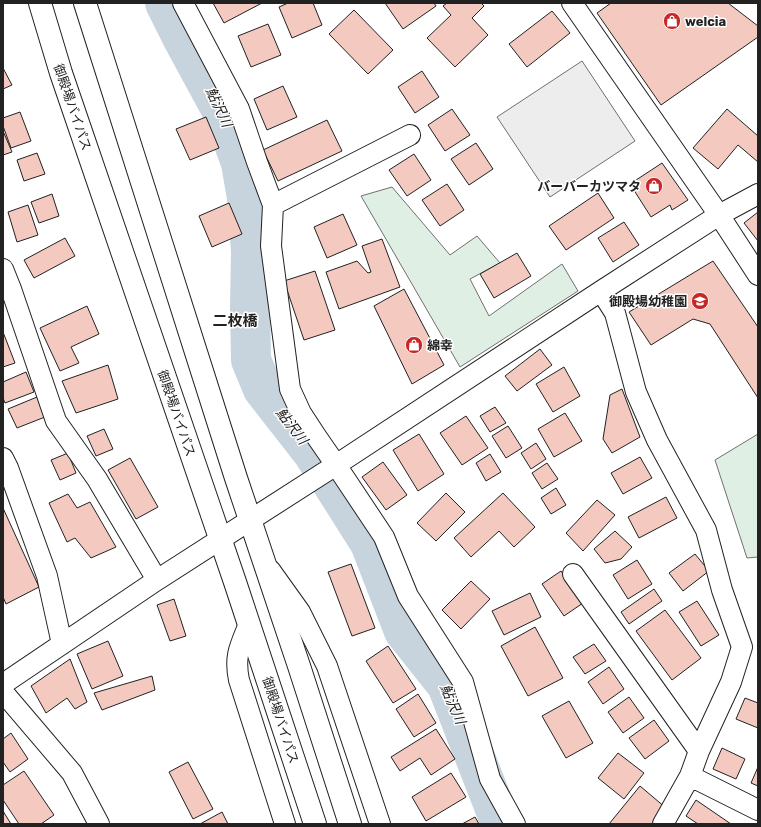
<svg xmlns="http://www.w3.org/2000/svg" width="761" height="827" font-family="Rubik,'Noto Sans JP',sans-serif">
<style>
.green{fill:#e0efe3;stroke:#6f6f6f}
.parking{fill:#ededed;stroke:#6f6f6f}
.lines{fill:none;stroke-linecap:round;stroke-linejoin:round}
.river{stroke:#c7d3dd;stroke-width:40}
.building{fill:#f3c9c0;stroke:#222}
.minor-casing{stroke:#222;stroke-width:22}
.trunk-casing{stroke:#222;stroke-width:24}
.minor{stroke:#fff;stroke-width:20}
.trunk{stroke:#fff;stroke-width:22}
.labels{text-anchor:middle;stroke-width:3;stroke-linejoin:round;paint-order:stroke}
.poi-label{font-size:13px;font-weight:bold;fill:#222;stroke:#fff;text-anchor:start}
.street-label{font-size:13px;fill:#222;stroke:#fff}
.water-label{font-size:14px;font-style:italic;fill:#222;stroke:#fff}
.quarter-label{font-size:15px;font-weight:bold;fill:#222;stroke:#fff}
</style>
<rect width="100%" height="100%" fill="#fff"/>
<path class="green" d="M 392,187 L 450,255 L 477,236 L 500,263 L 470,279 L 489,316 L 562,264 L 578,291 L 460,367 L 361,196 Z
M 758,434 L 758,557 L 747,558 L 715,460 Z"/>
<path class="parking" d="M 582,61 L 635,141 L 550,197 L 497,117 Z"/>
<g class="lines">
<path class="river" d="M 165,3 L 183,39 L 222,111 L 241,163 L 248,204 L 251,252 L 250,308 L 251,360 L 263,389 L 313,453 L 370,543 L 404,631 L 447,685 L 501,824"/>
</g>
<path class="building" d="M 213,3 L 262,3 L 224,23 Z
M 288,3 L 313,3 L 322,25 L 292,38 L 279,7 Z
M 385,3 L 434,3 L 436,6 L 403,29 Z
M 447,3 L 481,3 L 484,6 L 472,18 L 488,35 L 455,67 L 427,38 L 451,15 L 443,6 Z
M 611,3 L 728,3 L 758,26 L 758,37 L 661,105 L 597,13 Z
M 354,10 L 393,50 L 368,74 L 329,34 Z
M 552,11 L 570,33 L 527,67 L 509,44 Z
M 268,24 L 281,55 L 251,67 L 238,36 Z
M 3,68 L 12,85 L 3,89 Z
M 422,71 L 439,97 L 415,113 L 398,87 Z
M 283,86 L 297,117 L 267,130 L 254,99 Z
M 452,109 L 470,135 L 445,151 L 428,125 Z
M 727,109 L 758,136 L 758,162 L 738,145 L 718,169 L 693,148 Z
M 20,112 L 31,141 L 11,148 L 3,126 L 3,118 Z
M 206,117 L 219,148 L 190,160 L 176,129 Z
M 327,120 L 342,151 L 278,181 L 263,150 Z
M 3,131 L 12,152 L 3,155 Z
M 476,143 L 493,169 L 469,185 L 451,159 Z
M 37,153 L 45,174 L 24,181 L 17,160 Z
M 414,154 L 431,180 L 407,196 L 389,170 Z
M 662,163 L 688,200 L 672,210 L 670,205 L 651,217 L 630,184 Z
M 447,184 L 464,210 L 440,226 L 422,200 Z
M 598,193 L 614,218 L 566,250 L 549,226 Z
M 52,194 L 59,216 L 39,223 L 31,202 Z
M 229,203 L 242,234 L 212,247 L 199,216 Z
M 28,205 L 38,235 L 17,242 L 8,212 Z
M 758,212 L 758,241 L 744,223 Z
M 343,214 L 357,245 L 327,258 L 314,227 Z
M 624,222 L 639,245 L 613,262 L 598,238 Z
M 65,238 L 75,256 L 34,278 L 24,260 Z
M 382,239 L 400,287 L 339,309 L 326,272 L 357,261 L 368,273 L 371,272 L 362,246 Z
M 517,253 L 531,276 L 494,298 L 480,274 Z
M 713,261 L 758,327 L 758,398 L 710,324 L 693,319 L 651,345 L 629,312 Z
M 315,271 L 335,330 L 304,340 L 284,281 Z
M 404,289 L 444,365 L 412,384 L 374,306 Z
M 87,306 L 99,334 L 71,347 L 79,363 L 60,371 L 40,328 Z
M 3,332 L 15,363 L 3,367 Z
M 540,349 L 552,365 L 517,391 L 505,376 Z
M 108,365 L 118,399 L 76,413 L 62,381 Z
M 564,367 L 580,396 L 553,412 L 536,384 Z
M 26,372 L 34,392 L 5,403 L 3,398 L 3,382 Z
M 622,389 L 640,437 L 612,453 L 603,439 L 610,395 Z
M 37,397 L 45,417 L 17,428 L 8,409 Z
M 495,407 L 506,423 L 490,432 L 480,416 Z
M 565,413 L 582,441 L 554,457 L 538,429 Z
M 466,416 L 488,448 L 462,465 L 440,433 Z
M 508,426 L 522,448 L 506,458 L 492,436 Z
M 104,429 L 113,449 L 96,456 L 87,436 Z
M 419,434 L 444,474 L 418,491 L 393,450 Z
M 536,443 L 546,459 L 531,469 L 521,453 Z
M 68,453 L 76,473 L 60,480 L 51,460 Z
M 490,454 L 501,472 L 486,481 L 476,463 Z
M 640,457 L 652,478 L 623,494 L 611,473 Z
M 130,458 L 158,507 L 136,519 L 108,470 Z
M 383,462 L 407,495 L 386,510 L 362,477 Z
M 547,463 L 558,479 L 542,489 L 532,473 Z
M 556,488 L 566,505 L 551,514 L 541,498 Z
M 446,493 L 465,512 L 436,541 L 417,523 Z
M 503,493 L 535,527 L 514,547 L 499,531 L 471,557 L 454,538 Z
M 68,494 L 77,508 L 90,502 L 116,547 L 91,558 L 75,538 L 67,542 L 49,503 Z
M 666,497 L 677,518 L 639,538 L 628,517 Z
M 597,500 L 615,515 L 583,551 L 566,533 Z
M 3,508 L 39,587 L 6,604 L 3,597 Z
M 615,531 L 632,547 L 621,559 L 605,563 L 594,549 Z
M 695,554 L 709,571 L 683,591 L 669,573 Z
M 637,560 L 652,584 L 628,599 L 613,575 Z
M 351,564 L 375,628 L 352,636 L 328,572 Z
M 561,571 L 583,603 L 564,616 L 542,584 Z
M 471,581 L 490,599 L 461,629 L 442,610 Z
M 654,589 L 662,601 L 629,624 L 621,612 Z
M 530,593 L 541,617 L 504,635 L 492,611 Z
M 174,599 L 186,636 L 170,641 L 157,605 Z
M 697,601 L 719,635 L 701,646 L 679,612 Z
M 665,610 L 701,658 L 672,680 L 636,631 Z
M 535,627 L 563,678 L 528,696 L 501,646 Z
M 108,641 L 123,676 L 92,689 L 77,654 Z
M 594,644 L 606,661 L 585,674 L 573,657 Z
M 388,646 L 416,689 L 393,703 L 366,661 Z
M 70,659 L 87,702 L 75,709 L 67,698 L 46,713 L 31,686 Z
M 609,667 L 624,689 L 603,704 L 588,682 Z
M 152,676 L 155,690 L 102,710 L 94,693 Z
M 418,694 L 436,723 L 414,737 L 396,709 Z
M 629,697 L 644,718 L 623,733 L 608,712 Z
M 745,698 L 758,703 L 758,728 L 736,719 Z
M 569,701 L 593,743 L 566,758 L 542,716 Z
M 654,720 L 669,741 L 645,759 L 629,738 Z
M 436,729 L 455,759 L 431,775 L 420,758 L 400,771 L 391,757 Z
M 11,733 L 28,759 L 10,772 L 3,762 L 3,739 Z
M 722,748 L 745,759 L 736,779 L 713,769 Z
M 618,753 L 644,773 L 624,799 L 598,778 Z
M 188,762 L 213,809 L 193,819 L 169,772 Z
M 758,767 L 758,786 L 751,783 Z
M 24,771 L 54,815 L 41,824 L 19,824 L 3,800 L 3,785 Z
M 451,773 L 466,797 L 426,821 L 412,797 Z
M 640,786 L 666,808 L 653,824 L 609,824 Z
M 696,800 L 731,824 L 698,824 L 686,816 Z
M 3,811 L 11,824 L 3,824 Z
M 222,812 L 228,824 L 200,824 Z
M 475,817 L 479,824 L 462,824 Z"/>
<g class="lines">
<defs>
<path id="minor" d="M 183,3 L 239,109 L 257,162 L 273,205 L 271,246 L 290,389 L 301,413 L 316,436 L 336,465 L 384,537 L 408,596 L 463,682 L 490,779 L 515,824
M 572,3 L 719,215 L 758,275
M 273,205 L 410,135
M 3,269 L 11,289 L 56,421 L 97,479 L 157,580
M 601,291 L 615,313 L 636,392 L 657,440 L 706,530 L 722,590 L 742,647 L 731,682 L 699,751 L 690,776 L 663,824
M 3,458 L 8,468 L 47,576 L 62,644
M 270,570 L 300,612 L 327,666 L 380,824
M 573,574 L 699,751
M 249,624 C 240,646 234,656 239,680 L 285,824
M 3,684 L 157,580 L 336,465 L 601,291 L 719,215 L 758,194
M 3,692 L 72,773 L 99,824
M 690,776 L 758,810"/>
<path id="trunk" d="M 40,3 L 61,73 L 235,582 L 315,824
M 85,3 L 236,478 L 299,666 L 350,824"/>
</defs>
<use href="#minor" class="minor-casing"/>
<use href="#trunk" class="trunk-casing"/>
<use href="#minor" class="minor"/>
<use href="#trunk" class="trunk"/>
</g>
<defs>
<symbol id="shop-disc" viewBox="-11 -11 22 22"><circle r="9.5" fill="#c62828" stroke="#fff"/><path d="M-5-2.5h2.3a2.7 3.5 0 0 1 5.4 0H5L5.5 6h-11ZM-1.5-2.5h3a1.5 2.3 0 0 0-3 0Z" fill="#fff"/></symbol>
<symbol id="school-disc" viewBox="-11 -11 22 22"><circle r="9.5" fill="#c62828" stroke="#fff"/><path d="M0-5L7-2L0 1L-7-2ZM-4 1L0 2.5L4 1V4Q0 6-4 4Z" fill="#fff"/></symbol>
</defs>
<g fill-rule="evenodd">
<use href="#shop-disc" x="662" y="11" width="20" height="20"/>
<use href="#shop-disc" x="644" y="176" width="20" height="20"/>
<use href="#school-disc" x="690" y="291" width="20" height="20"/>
<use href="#shop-disc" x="404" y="335" width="20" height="20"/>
</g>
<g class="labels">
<g class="poi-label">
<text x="685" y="26">welcia</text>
<text x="641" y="191" text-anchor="end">バーバーカツマタ</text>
<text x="687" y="306" text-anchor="end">御殿場幼稚園</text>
<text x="427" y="350">綿幸</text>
</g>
<g class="street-label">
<text transform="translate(73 107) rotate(71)" y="5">御殿場バイパス</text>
<text transform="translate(177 413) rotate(71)" y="5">御殿場バイパス</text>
<text transform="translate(281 720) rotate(72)" y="5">御殿場バイパス</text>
</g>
<g class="water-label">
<text transform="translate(219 107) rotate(65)" y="5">鮎沢川</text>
<text transform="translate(292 426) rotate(52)" y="5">鮎沢川</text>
<text transform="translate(453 704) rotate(66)" y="5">鮎沢川</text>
</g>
<g class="quarter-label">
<text x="235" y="326">二枚橋</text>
</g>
</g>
<rect width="761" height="827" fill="none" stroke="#222222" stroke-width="8"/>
</svg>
